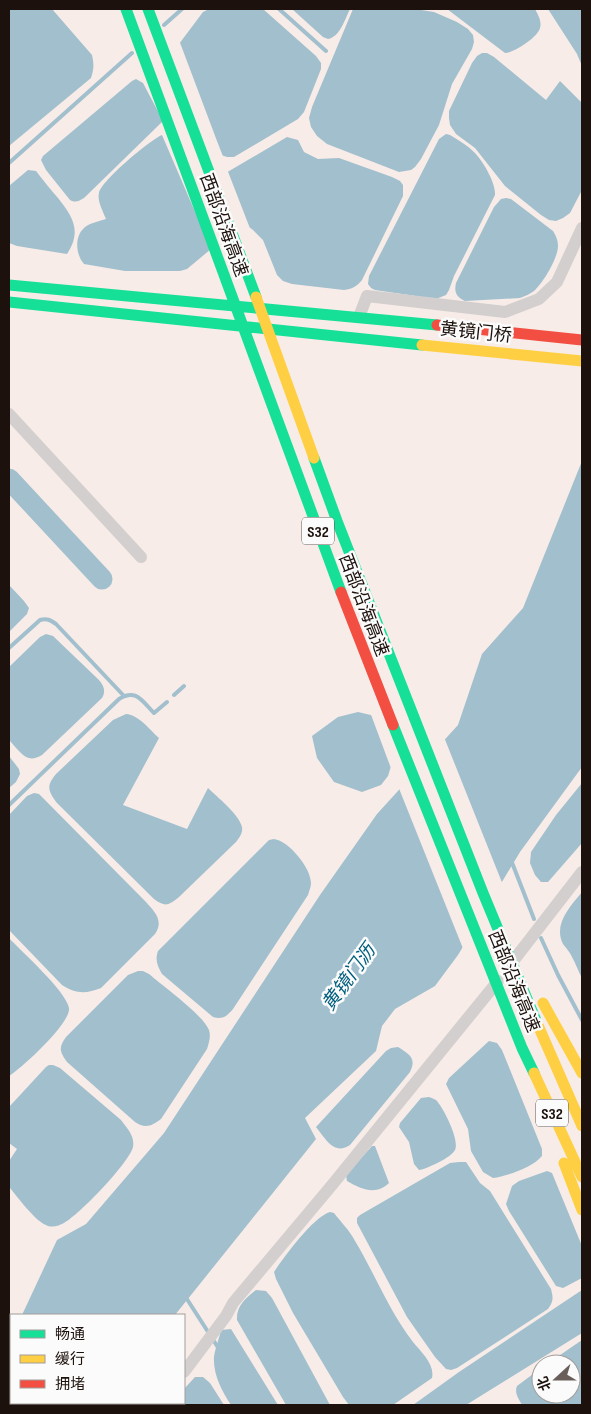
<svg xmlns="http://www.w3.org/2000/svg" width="591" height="1414" font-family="'Sofia Sans Condensed','Noto Sans SC',sans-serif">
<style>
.water{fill:#a2bfce}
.pier{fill:#f7ece7}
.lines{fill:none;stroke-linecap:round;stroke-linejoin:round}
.stream{stroke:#a2bfce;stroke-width:4}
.river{stroke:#a2bfce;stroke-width:21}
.street{stroke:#d2cfce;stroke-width:12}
.fast{stroke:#16e098;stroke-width:11}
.slow{stroke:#ffcf43;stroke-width:11}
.jam{stroke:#f24e42;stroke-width:11}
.labels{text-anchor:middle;stroke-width:5;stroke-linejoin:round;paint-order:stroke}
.shield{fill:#fbfbfb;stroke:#5f5754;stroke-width:1}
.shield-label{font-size:16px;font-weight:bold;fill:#1c110c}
.street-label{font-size:18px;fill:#1c110c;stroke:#fbfbfb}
.water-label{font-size:19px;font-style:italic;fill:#015e7e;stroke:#fbfbfb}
</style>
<rect width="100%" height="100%" fill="#f7ece7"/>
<path class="water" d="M 10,9 L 52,9 L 92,55 C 94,64 94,69 91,78 L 9,146 L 9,10 Z
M 209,9 L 263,9 L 316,56 L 321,63 L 321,69 L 304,112 L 298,119 L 234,157 L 227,157 L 218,154 L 176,48 L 203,12 Z
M 292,9 L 350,9 C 345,19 340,37 328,39 L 323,37 Z
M 353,9 L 415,9 L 434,12 L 457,22 L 468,29 L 473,35 L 474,42 L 472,49 L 452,84 L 439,125 L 421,159 L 415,167 L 411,170 L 399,172 L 327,144 L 317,136 L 311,127 L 309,118 L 312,107 Z
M 447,9 L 535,9 C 538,15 542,21 540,28 C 538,37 514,53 505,53 Z
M 548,9 L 582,9 L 582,66 L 577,54 Z
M 482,53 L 487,53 L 494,57 L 546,100 L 560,81 L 582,103 L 582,190 L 570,213 L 563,218 L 556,221 L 549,220 L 541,215 L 505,186 L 475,148 L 456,134 L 450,125 L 449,118 L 449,111 L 472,63 L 477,56 Z
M 136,79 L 143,83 L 163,121 L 84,198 C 79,201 76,203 70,200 L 46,170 L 41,160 L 43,156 L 132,81 Z
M 446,134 L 450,135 C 458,140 467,145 474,152 C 483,161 496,183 495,195 L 454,276 L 449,290 L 446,295 L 436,299 L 375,290 L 371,288 L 368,284 L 369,276 L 439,139 Z
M 162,135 L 211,249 L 187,269 L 180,271 L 125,271 L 84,264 C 76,255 74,237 84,228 C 89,223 100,221 106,219 C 103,211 97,201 99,193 C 101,181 150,140 162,135 Z
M 287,137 L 298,140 L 304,152 L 318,159 L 339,158 L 392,177 L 400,181 L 403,185 L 403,196 L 362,280 C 356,287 352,289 344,290 L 292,284 L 283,281 L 277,275 L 263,240 L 253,230 L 245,224 L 224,174 Z
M 28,170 L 36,171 C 43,180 50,189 58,198 C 73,217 82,231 67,254 L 17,246 L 9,243 L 9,186 Z
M 506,198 L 511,199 L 553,231 C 556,236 558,240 558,246 C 558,258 543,283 534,291 C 530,294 525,296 520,298 L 465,301 C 456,297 454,292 456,283 L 494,207 L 501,199 Z
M 582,461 L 582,767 L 520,852 L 458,955 L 435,986 L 395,1009 L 382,1026 L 376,1051 L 305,1118 L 316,1139 L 175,1315 L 22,1315 L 57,1240 L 86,1224 L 164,1133 L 320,895 L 377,814 L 458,725 L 482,654 L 523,608 Z
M 9,585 L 24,601 L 29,608 L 27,614 L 9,632 Z
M 46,634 L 53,636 L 99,680 C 104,686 106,691 102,698 L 42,755 C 26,765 20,751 9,740 L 9,667 L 40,637 Z
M 358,712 L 375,716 L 392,763 L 388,776 L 381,785 L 362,792 L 334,782 L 317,758 L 312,736 L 338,717 Z
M 126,714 C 139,715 149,729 159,738 L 123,805 L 187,829 L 208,788 C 217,797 239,814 242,827 C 243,833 239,838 236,842 L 179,897 C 168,906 165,907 154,899 L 57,803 C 48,791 46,786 56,774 L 113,720 Z
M 9,756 L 19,769 L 20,774 L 16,782 L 9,788 Z
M 582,783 L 582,843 L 548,882 L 541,882 L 535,875 L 530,863 L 531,852 L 556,815 Z
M 34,793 L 39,794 L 43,798 L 146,902 C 155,912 164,921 155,934 L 101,988 C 86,994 76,994 62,985 L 9,930 L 9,815 L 27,796 Z
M 274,839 C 289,841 311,868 311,883 C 311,887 309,891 308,895 L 233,1009 C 227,1016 223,1020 213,1017 L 162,974 C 157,965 155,960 158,951 L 269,840 Z
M 582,892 L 582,978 C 578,971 576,964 572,957 C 570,952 566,948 563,944 C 553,924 570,907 582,892 Z
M 9,938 C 22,952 66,991 69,1008 C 71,1023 22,1068 9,1076 Z
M 138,971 L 143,971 L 149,974 C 163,986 203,1015 209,1030 C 211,1036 209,1043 207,1049 L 161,1119 C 152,1126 145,1129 135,1122 L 67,1062 C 60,1052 58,1048 66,1037 L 128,975 Z
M 489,1041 L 497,1043 L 502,1050 L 542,1149 L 542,1156 C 533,1167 508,1176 493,1178 L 483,1172 L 471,1151 L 468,1129 L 446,1084 L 449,1078 Z
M 398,1047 C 409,1054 417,1058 410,1072 L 350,1145 C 334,1156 325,1138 316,1127 L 386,1051 L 391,1048 Z
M 49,1065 L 53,1065 L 60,1068 L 121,1120 C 127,1128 135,1136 133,1147 C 129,1163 79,1215 64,1223 C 59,1226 51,1228 46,1225 C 35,1221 17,1196 9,1187 L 9,1161 L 17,1149 L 9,1143 L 9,1107 L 46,1067 Z
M 429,1097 C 432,1098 434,1099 436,1100 C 443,1107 460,1140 455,1150 C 452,1157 427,1169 419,1170 L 414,1164 L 409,1142 L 399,1127 L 400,1123 L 421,1098 Z
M 372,1146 L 375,1146 L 389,1183 C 376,1196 361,1189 347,1181 L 346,1175 Z
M 459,1162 L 466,1162 L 480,1183 L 490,1191 L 551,1289 C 553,1297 554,1301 548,1309 L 457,1368 L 451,1370 L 446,1369 L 435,1357 L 407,1317 L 357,1223 L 357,1218 L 360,1215 L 450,1163 Z
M 547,1171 L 552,1173 L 582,1246 L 582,1278 L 563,1288 L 556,1286 L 509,1211 L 506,1204 L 512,1186 L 519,1181 Z
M 330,1212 L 334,1213 C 341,1222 350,1231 355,1241 C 375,1274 389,1311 413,1342 C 421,1352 435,1364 432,1378 L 393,1405 L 349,1405 L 343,1397 L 293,1313 L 276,1279 L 274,1272 C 284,1257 313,1217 330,1212 Z
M 256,1290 L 266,1291 L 272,1298 L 330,1405 L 286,1405 L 237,1320 C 236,1306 246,1298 256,1290 Z
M 582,1290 L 582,1333 L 466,1405 L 413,1405 L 459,1372 Z
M 231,1329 L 278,1405 L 231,1405 C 222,1391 213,1375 214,1357 C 215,1349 219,1339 221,1330 Z
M 582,1340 L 582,1405 L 522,1405 C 519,1399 514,1393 517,1386 L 541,1368 L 541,1394 L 571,1394 L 571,1364 L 547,1364 Z
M 195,1377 L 203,1377 L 210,1383 L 224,1405 L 171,1405 L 173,1403 L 184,1403 L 184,1389 Z"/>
<path class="pier" d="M 179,40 L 217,141 L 224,159 L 216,155 L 174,49 Z
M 227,169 L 251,231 L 243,225 L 222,174 L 222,172 Z
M 370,712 L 377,715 L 394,762 L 392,771 Z
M 444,737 L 503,885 L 464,951 L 398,786 Z
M 11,1327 L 11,1403 L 81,1403 L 83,1405 L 9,1405 L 9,1328 Z"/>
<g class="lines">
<path class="stream" d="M 279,9 L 326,51
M 164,25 L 182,9
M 9,163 L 132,53
M 9,648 L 40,620 C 47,618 50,620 56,624 L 124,696
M 174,695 L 184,686
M 9,805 L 119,699 C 136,688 142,701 154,713 L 167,702
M 511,860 L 534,919
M 541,938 L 558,975 L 582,1020
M 185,1296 L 219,1349"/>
<path class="river" d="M 9,479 L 102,579"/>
<path class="street" d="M 359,317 L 367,296 L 505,312 L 539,299 L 557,282 L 582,228
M 9,414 L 141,557
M 510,965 L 582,872
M 184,1372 L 226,1316 L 233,1303 L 332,1185 L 498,981
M 159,1405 L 161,1403"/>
<path class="fast" d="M 126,9 L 341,592
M 148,9 L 256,297
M 9,285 L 437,325
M 9,302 L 422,345
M 314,458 L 337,521 L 483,893 L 537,1023
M 393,725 L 522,1048 L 534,1073
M 9,1355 L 11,1357
M 9,1403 L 10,1405"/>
<path class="slow" d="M 256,297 L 314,458
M 422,345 L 582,361
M 543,1003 L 582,1073
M 537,1023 L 582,1126
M 534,1073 L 582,1177
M 564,1163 L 582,1210
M 51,1403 L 53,1405"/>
<path class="jam" d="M 437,325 L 582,340
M 341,592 L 393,725"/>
</g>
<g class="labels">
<g class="shield">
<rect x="302" y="517.5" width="32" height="27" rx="4"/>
<rect x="536" y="1099.5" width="32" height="27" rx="4"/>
</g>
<g class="shield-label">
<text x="318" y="537">S32</text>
<text x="552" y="1119">S32</text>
</g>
<g class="street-label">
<text transform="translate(224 225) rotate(70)" y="6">西部沿海高速</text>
<text transform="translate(476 332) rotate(6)" y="6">黄镜门桥</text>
<text transform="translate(364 605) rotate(69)" y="6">西部沿海高速</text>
<text transform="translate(514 981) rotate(68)" y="6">西部沿海高速</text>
</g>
<g class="water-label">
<text transform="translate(348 977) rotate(-54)" y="7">黄镜门沥</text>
</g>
</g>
<rect width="591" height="1414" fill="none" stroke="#1c110c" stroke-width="20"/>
<rect x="10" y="1314" width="175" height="90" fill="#fbfbfb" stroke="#a29d9b"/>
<rect x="20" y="1330" width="25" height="8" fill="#16e098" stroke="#a29d9b"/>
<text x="55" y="1339" font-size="15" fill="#1c110c">畅通</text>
<rect x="20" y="1355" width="25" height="8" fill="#ffcf43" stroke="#a29d9b"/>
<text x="55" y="1364" font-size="15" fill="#1c110c">缓行</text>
<rect x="20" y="1380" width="25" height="8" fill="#f24e42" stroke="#a29d9b"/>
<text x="55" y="1389" font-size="15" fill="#1c110c">拥堵</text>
<g transform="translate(556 1379) rotate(249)"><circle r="24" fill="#fbfbfb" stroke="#a29d9b"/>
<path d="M0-4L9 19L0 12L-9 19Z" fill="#695e59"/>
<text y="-8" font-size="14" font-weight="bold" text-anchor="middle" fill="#1c110c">北</text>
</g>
</svg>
